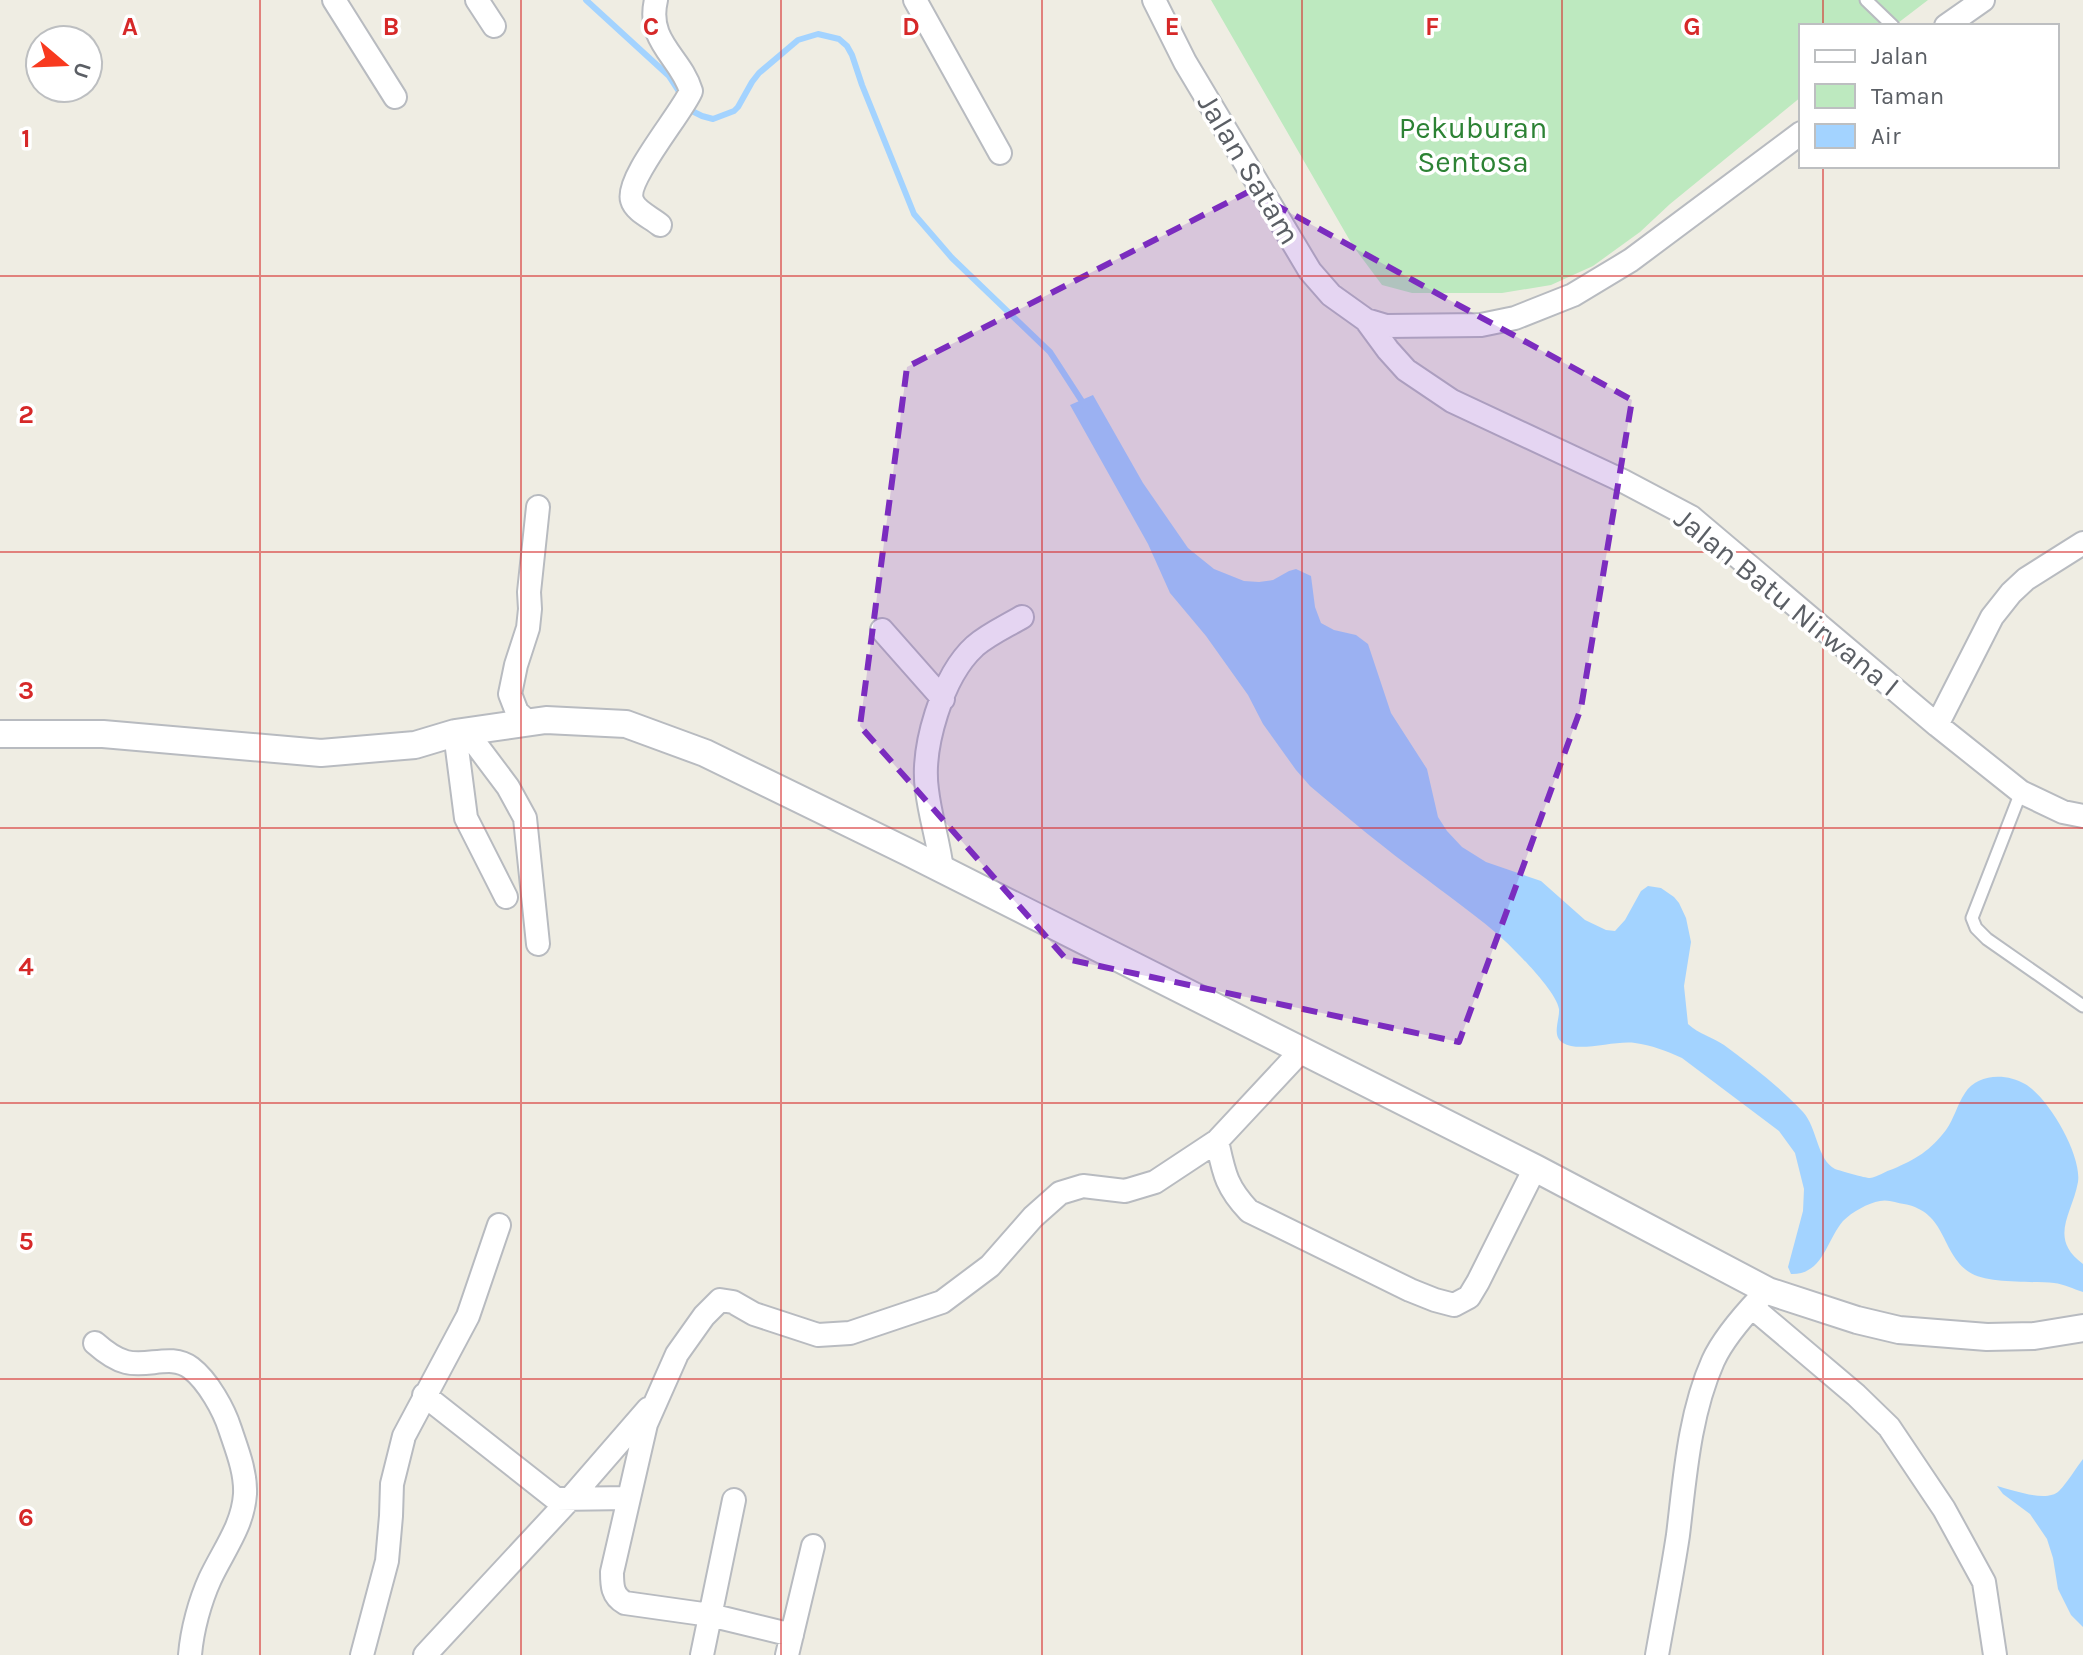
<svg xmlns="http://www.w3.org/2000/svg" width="2083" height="1655" font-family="Karla,sans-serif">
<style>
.green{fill:#bde9bf}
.water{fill:#a3d3ff}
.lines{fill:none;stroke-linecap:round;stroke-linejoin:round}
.stream{stroke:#a3d3ff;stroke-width:6}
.service-casing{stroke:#b8bbc0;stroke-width:15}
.minor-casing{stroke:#b8bbc0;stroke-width:26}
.tertiary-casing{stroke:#b8bbc0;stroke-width:30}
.service{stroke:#fff;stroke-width:11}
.minor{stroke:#fff;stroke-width:22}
.tertiary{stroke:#fff;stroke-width:26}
.marked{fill:#7b2cbf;fill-opacity:0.2;stroke:#7b2cbf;stroke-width:6;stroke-dasharray:16 10;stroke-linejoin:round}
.grid{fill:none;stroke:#d62828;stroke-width:2;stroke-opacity:0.55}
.labels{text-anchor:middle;stroke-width:7;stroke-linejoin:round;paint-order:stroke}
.park-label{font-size:30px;fill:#2c8234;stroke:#fff}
.street-label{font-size:30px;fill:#5b5f65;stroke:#fff}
.grid-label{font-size:26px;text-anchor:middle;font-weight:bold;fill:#d62828;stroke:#fff;stroke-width:7;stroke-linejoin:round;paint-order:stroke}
</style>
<rect width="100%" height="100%" fill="#efede3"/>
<path class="green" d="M 1211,0 L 1928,0 L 1894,26 L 1801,26 L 1801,97 L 1670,204 L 1640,232 L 1593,266 L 1551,285 L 1502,293 L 1412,293 L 1382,285 L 1353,246 Z"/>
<path class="water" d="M 1093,395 L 1143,483 L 1188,548 L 1214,569 L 1244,581 L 1259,582 L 1273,580 L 1289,571 L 1296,569 L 1311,576 L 1315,607 L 1321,623 L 1334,630 L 1356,635 L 1368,644 L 1391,713 L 1427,769 L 1438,817 L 1447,831 L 1462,847 L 1486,862 L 1541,881 L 1585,920 L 1606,930 L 1615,931 L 1625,920 L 1641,891 L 1648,886 L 1661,888 L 1674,897 L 1679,903 L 1686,918 L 1691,942 L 1684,986 L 1688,1024 C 1699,1034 1712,1037 1724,1045 C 1751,1065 1780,1087 1803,1112 C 1817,1127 1817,1160 1835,1169 C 1841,1171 1865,1178 1870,1178 C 1877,1177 1886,1171 1893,1169 C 1916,1159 1930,1151 1946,1130 C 1954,1119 1957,1105 1965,1093 C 1977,1073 2007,1073 2025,1084 C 2048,1097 2082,1155 2078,1182 C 2072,1215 2048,1238 2083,1264 L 2083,1292 C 2073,1289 2064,1284 2054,1283 C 2032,1281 1986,1284 1969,1272 C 1940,1252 1947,1212 1904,1204 C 1897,1203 1888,1199 1880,1201 C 1868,1203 1852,1212 1843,1221 C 1826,1241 1823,1275 1791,1274 L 1788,1267 L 1803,1211 L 1804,1189 L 1795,1153 L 1779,1131 L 1682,1058 C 1667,1051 1651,1045 1635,1043 C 1615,1040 1579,1053 1563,1043 C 1551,1036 1560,1019 1559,1009 C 1557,995 1530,966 1519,955 C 1491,925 1457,903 1425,878 C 1385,849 1348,818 1310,786 L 1296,770 L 1263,724 L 1248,695 L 1206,636 L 1170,593 L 1148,544 L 1070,405 Z
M 2083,1459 L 2083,1627 L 2071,1615 L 2058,1589 L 2053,1558 L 2047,1539 L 2030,1514 L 2003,1494 L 1997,1486 C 2013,1490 2047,1503 2059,1491 C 2068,1482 2075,1469 2083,1459 Z"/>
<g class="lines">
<path class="stream" d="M 586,0 L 669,76 L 682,96
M 688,106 L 690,110 L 702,116 L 713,119 L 734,111 L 738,107 L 752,82 L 759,73 L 798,40 L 818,34 L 839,39 L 847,46 L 852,55 L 862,85 L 914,214 L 952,258 L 1050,352 L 1085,406"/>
<defs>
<path id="service" d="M 1866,0 L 1893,26
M 2021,792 L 1972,918 L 1976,928 L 1987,939 L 2083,1006"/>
<path id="minor" d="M 334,0 L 395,97
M 477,0 L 494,26
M 656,0 C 646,42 681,57 691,91 C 682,113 625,179 632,200 C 635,211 652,218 660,225
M 915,0 L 1000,153
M 1154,0 L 1185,62 L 1310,271 L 1331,295 L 1366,320 L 1386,326 L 1481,325 L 1515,318 L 1573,295 L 1631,260 L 1801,133
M 1946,26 L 1983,0
M 1366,320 L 1388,350 L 1406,370 L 1452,401 L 1623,481 L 1691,517 L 1937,725 L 2021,792 L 2063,812 L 2083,816
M 882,630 L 943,699
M 528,722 L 517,712 L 510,694 L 516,665 L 528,628 L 530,609 L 529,592 L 538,507
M 1937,725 L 1992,617 L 2011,593 L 2026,579 L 2083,543
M 466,731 L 508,787 L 525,818 L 538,944
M 455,733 L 466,818 L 506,897
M 942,870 C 939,843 930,817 927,790 C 921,748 942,676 975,646 C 989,634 1007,626 1022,617
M 1217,1141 C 1224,1173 1226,1187 1249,1211 L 1410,1290 L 1435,1300 L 1454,1305 L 1469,1297 L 1478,1282 L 1535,1168
M 1752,1307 L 1856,1395 L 1889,1427 L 1944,1509 L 1984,1582 L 1995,1655
M 95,1343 C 104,1351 114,1359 126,1362 C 148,1368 171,1353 191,1368 C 208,1381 224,1410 230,1429 C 237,1450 246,1472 245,1494 C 243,1526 223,1551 210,1579 C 200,1601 192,1630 190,1655
M 424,1395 L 556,1499 L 629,1498
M 792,1635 L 710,1615 L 625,1603 C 612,1596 612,1585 612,1572 L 646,1424 L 677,1354 L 704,1316 L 720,1300 L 733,1302 L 754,1314 L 818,1335 L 850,1333 L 942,1302 L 990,1266 L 1033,1217 L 1060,1193 L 1083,1186 L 1125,1191 L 1155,1182 L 1217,1141 L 1301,1051
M 362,1655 L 387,1561 L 391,1516 L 392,1484 L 404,1436 L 468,1316 L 499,1225
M 425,1655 L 569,1500 L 648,1409
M 702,1655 L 734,1500
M 787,1655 L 813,1546
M 1657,1655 C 1664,1615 1672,1575 1678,1535 C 1685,1477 1689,1415 1713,1361 C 1723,1339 1743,1316 1760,1298"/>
<path id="tertiary" d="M 0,734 L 103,734 L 321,753 L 415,745 L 455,733 L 546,720 L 626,724 L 705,753 L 908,852 L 1535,1168 L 1768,1291 L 1857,1320 L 1899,1330 L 1987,1337 L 2034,1336 L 2083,1328"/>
</defs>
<use href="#service" class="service-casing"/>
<use href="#minor" class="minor-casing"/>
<use href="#tertiary" class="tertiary-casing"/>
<use href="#service" class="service"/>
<use href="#minor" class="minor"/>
<use href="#tertiary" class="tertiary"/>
</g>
<path class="marked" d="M 1250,191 L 1632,400 L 1581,708 L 1459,1042 L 1066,959 L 860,726 L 907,367 Z"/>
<path class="grid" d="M 260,0 L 260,1655M 521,0 L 521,1655M 781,0 L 781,1655M 1042,0 L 1042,1655M 1302,0 L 1302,1655M 1562,0 L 1562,1655M 1823,0 L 1823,26M 1823,166 L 1823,1655M 0,276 L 2083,276M 0,552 L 2083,552M 0,828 L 2083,828M 0,1103 L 2083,1103M 0,1379 L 2083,1379"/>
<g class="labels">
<g class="park-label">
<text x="1473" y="138">Pekuburan<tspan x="1473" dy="34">Sentosa</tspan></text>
</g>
<g class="street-label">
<text transform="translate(1249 169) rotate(59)" y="10">Jalan Satam</text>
<text transform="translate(1787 602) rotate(39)" y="10">Jalan Batu Nirwana I</text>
</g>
</g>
<g class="grid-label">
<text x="130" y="35">A</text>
<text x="391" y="35">B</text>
<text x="651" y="35">C</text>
<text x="911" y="35">D</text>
<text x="1172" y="35">E</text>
<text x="1432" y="35">F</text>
<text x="1692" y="35">G</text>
<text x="26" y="147">1</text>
<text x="26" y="423">2</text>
<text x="26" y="699">3</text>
<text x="26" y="975">4</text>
<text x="26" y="1250">5</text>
<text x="26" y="1526">6</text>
</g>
<rect x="1799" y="24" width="260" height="144" fill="#ffffff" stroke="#bdbfc1" stroke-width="2"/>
<rect x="1815" y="50" width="40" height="12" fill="#ffffff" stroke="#bdbfc1" stroke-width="2"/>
<text x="1871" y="64" font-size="24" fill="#5b5f65">Jalan</text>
<rect x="1815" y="84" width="40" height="24" fill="#bde9bf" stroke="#bdbfc1" stroke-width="2"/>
<text x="1871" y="104" font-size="24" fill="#5b5f65">Taman</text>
<rect x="1815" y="124" width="40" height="24" fill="#a3d3ff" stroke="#bdbfc1" stroke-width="2"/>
<text x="1871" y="144" font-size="24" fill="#5b5f65">Air</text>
<g transform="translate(64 64) rotate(109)"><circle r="38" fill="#ffffff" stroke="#bdbfc1" stroke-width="2"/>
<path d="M0-6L14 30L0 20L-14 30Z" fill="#f83a1f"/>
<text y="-12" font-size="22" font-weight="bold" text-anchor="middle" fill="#5b5f65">U</text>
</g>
</svg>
